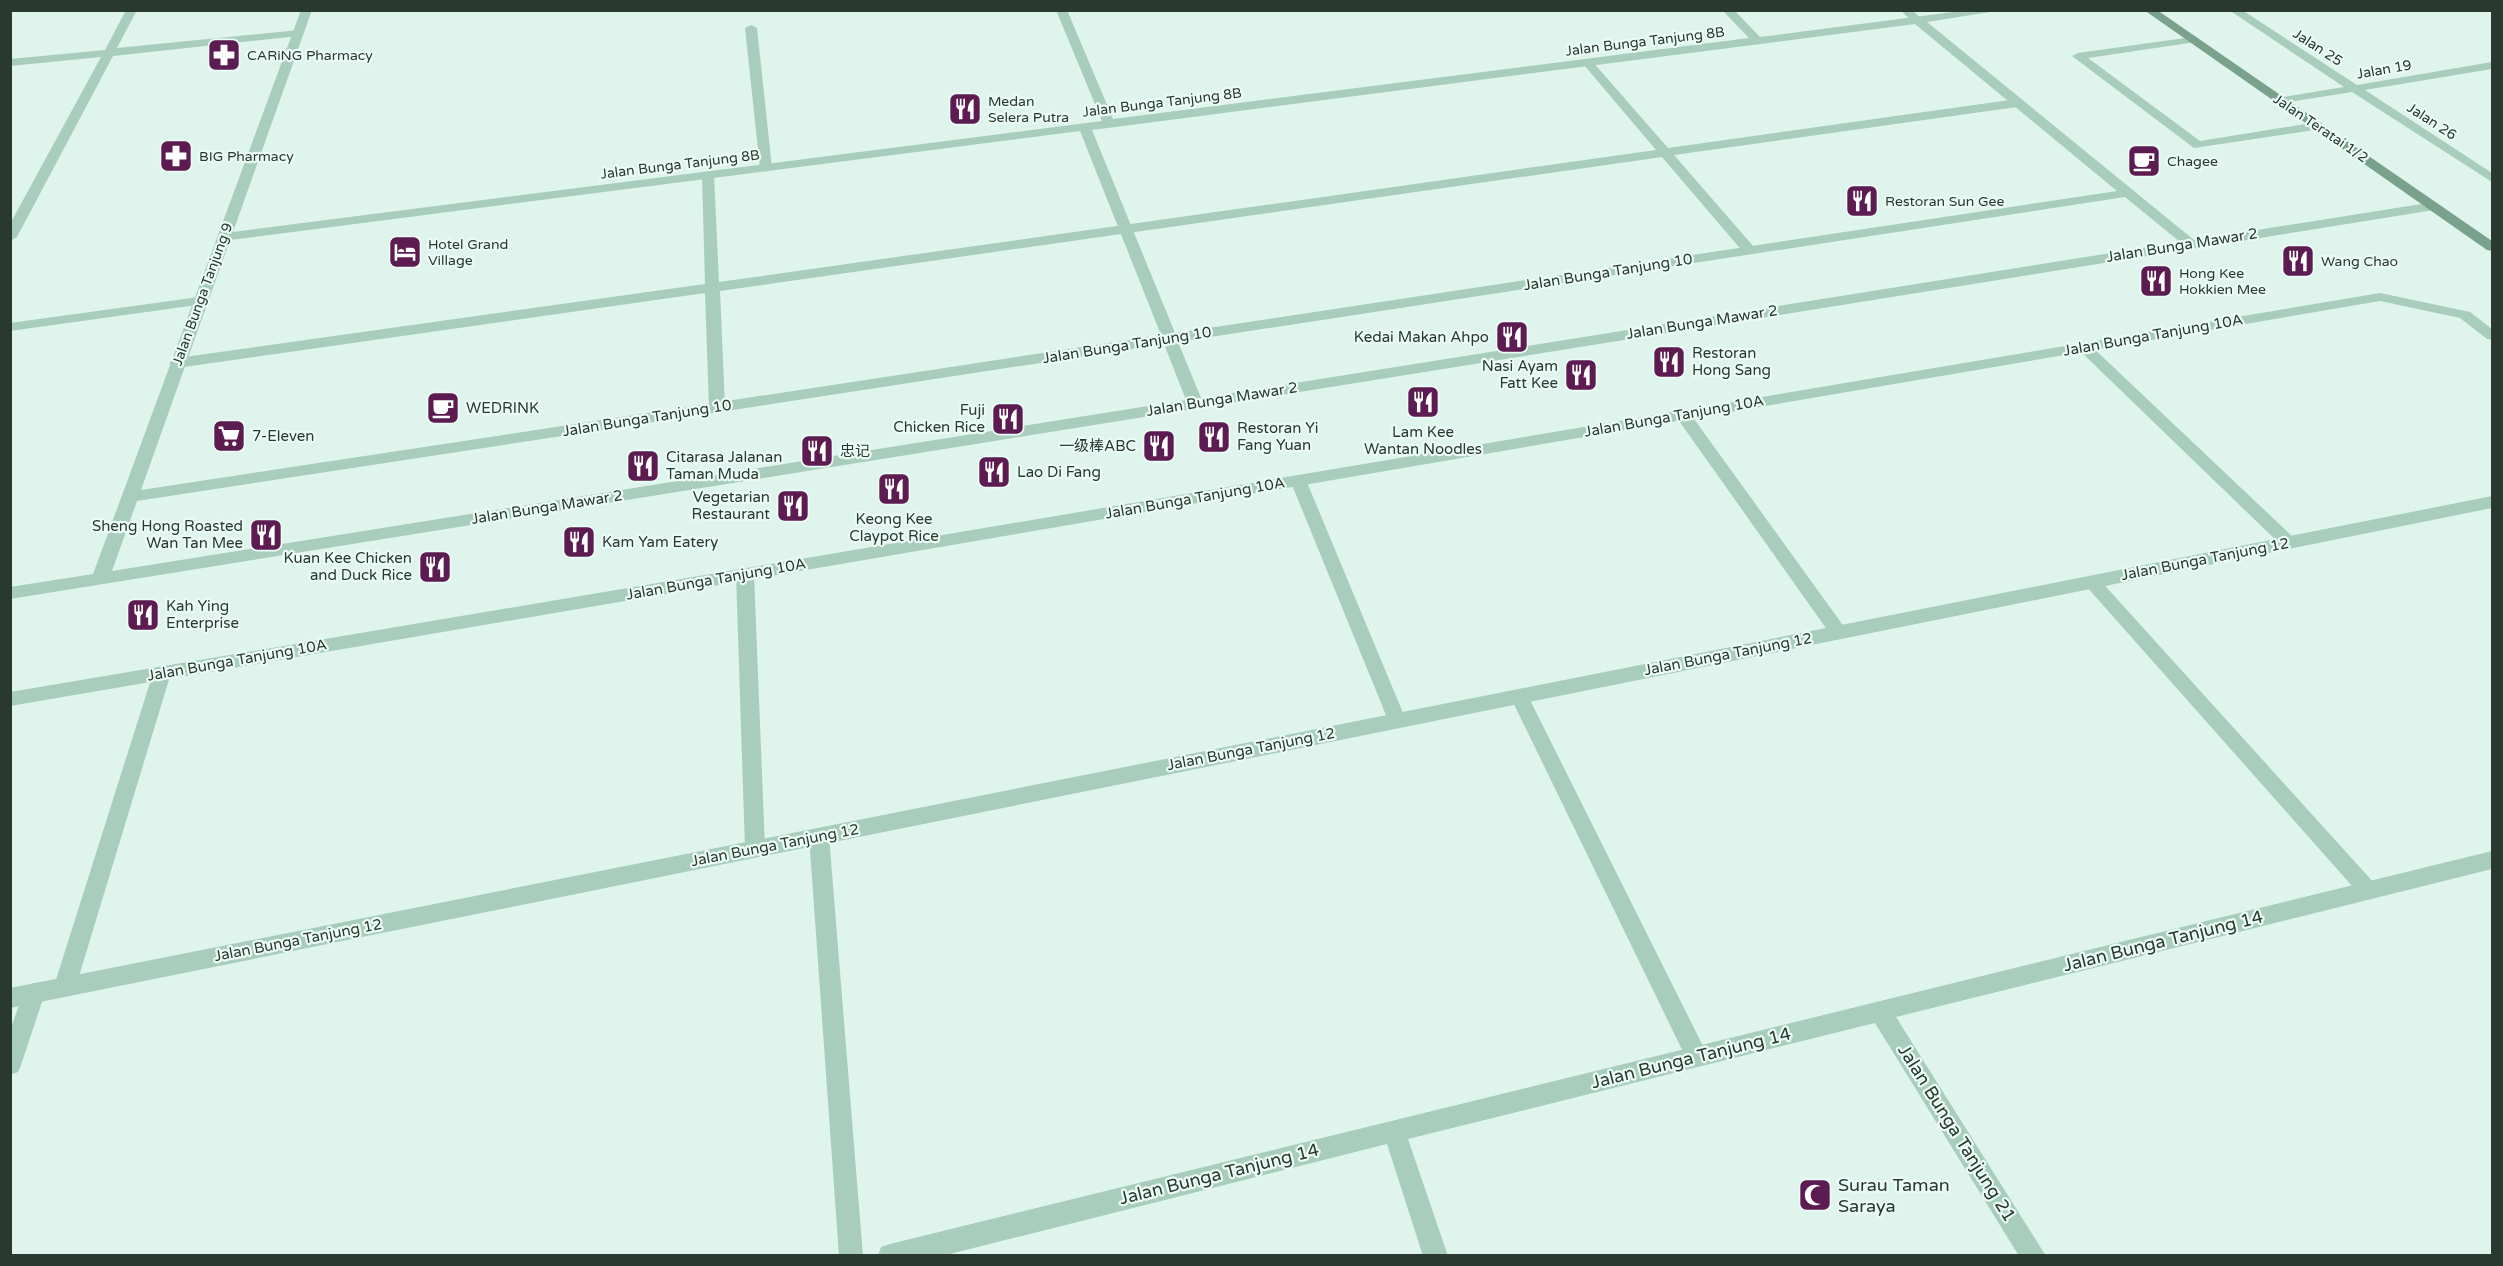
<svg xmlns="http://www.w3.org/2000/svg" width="2503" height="1266" font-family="'Varela Round','Noto Sans SC',sans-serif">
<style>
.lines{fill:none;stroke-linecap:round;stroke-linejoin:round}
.lane{fill:#a9cdbd;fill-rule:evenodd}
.street{fill:#a9cdbd;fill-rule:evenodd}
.secondary{fill:#7aa18c;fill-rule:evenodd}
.labels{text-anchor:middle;stroke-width:4.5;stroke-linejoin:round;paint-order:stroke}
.far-street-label{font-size:14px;fill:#293930;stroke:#ebfbf5}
.far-poi-label{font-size:14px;fill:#293930;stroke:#ebfbf5;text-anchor:start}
.street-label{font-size:15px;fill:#293930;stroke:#ebfbf5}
.poi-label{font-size:15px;fill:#293930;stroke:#ebfbf5;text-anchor:start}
.near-street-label{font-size:18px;fill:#293930;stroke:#ebfbf5}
.near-poi-label{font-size:18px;fill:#293930;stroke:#ebfbf5;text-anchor:start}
</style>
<rect width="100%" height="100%" fill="#def4ec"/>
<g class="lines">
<path class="lane" d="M 126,10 L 137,10 L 117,48 L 299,30 L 305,33 L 299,36 L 113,56 L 17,237 L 10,241 L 10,224 L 101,57 L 10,66 L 10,59 L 105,50 Z
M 1900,10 L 1912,10 L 1924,21 L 1914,23 Z
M 751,25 L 757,28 L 772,168 L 766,172 L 760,168 L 745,28 Z
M 2192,37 L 2196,38 L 2196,42 L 2088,58 L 2200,141 L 2318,122 L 2322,123 L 2322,129 L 2194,148 L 2072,56 L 2078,53 Z
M 1588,59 L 1592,61 L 1668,148 L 2017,99 L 2023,103 L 2017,107 L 1674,155 L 1754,247 L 1756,250 L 1749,254 L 1744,253 L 1662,157 L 720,291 L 725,407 L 717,412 L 709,407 L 705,293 L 177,368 L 169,363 L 177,358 L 705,284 L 702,175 L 708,171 L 714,175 L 719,282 L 1656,150 L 1584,65 L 1582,63 Z
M 199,297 L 204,298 L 204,304 L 10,331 L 10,323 Z
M 2084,343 L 2089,344 L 2294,538 L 2296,542 L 2294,546 L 2282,546 L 2079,350 L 2077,347 L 2079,344 Z
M 1683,410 L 1689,412 L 1845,628 L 1848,633 L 1845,638 L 1833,638 L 1677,418 L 1675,415 L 1677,412 Z
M 1298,475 L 1306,480 L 1406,720 L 1404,725 L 1397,727 L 1390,725 L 1388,720 L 1290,480 Z
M 745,568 L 754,574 L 765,849 L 762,855 L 755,857 L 748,855 L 745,849 L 736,574 Z
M 2092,576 L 2098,578 L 2375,884 L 2378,890 L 2375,896 L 2368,899 L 2361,896 L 2086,586 L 2083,582 L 2086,578 Z
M 162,666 L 169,668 L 171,673 L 76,986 L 73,993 L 65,996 L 57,993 L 54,986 L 153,673 L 155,668 Z
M 1519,689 L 1526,691 L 1528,696 L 1705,1050 L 1708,1057 L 1705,1064 L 1697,1067 L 1689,1064 L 1510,696 L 1512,691 Z
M 819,828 L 826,830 L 829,836 L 863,1256 L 839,1256 L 809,836 L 812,830 Z
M 34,983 L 42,986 L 45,993 L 21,1065 L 18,1072 L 10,1075 L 10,1030 L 26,986 Z"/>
<path class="street" d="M 301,10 L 312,10 L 233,232 L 1102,121 L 1056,10 L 1067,10 L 1113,119 L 1749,38 L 1722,10 L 1734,10 L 1760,37 L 1968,10 L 2003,10 L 1927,22 L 2194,240 L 2434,202 L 2441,206 L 2434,210 L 10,599 L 10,587 L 93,574 ZM 1915,24 L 2117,191 L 1175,333 L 1092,130 ZM 1080,131 L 1161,335 L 141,490 L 230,240 ZM 2125,197 L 2180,242 L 1201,398 L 1178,342 ZM 1164,344 L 1186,400 L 112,571 L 137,501 Z
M 2229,10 L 2242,10 L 2357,85 L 2492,62 L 2492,69 L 2365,90 L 2492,173 L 2492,182 L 2352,92 L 2277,104 L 2277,98 L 2344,87 Z
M 2380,293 L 2470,312 L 2492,329 L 2492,340 L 2487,339 L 2460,318 L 2380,301 L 10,706 L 10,692 Z
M 2492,496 L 2492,508 L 10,1008 L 10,988 Z
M 2492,851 L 2492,869 L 1896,1017 L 2046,1256 L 2019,1256 L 1875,1023 L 1408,1139 L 1448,1256 L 1423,1256 L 1387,1144 L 942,1256 L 878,1256 L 881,1247 L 890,1244 Z"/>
<path class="secondary" d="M 2144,10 L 2157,10 L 2492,241 L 2492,251 L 2487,250 Z"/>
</g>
<defs>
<symbol id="pharmacy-square" viewBox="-11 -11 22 22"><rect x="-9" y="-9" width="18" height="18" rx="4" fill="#5d1c51" stroke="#ebfbf5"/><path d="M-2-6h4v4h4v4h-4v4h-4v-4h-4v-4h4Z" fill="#fff"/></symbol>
<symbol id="restaurant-square" viewBox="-11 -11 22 22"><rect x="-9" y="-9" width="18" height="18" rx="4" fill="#5d1c51" stroke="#ebfbf5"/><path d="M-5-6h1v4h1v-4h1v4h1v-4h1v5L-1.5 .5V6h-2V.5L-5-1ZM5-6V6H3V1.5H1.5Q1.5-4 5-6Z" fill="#fff"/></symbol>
<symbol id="cafe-square" viewBox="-11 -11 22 22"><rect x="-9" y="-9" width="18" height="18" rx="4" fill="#5d1c51" stroke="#ebfbf5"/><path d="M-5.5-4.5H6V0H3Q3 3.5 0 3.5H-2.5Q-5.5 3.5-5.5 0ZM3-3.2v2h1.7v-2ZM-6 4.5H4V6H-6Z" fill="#fff"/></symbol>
<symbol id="hotel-square" viewBox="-11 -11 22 22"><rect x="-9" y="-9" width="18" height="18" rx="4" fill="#5d1c51" stroke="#ebfbf5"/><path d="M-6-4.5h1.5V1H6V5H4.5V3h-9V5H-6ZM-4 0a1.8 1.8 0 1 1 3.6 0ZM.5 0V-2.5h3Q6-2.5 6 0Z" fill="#fff"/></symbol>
<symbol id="supermarket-square" viewBox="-11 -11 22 22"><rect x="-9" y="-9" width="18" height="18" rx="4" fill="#5d1c51" stroke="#ebfbf5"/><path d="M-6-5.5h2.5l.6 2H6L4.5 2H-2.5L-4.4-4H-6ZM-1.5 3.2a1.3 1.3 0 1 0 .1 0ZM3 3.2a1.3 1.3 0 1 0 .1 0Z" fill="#fff"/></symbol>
<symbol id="mosque-square" viewBox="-11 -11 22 22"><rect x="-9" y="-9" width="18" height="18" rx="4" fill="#5d1c51" stroke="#ebfbf5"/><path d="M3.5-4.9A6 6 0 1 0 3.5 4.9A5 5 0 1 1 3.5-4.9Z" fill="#fff"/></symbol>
</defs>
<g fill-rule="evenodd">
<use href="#pharmacy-square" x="205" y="36" width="38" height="38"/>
<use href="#restaurant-square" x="946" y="90" width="38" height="38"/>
<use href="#pharmacy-square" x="157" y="137" width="38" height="38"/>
<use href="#cafe-square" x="2125" y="142" width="38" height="38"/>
<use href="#restaurant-square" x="1843" y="182" width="38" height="38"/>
<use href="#hotel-square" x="386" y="233" width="38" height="38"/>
<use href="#restaurant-square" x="2279" y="242" width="38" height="38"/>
<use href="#restaurant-square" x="2137" y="262" width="38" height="38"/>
<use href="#restaurant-square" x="1493" y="318" width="38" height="38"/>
<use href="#restaurant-square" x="1650" y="343" width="38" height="38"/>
<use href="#restaurant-square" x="1562" y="356" width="38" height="38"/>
<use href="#restaurant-square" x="1404" y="383" width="38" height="38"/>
<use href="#cafe-square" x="424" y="389" width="38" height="38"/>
<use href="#restaurant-square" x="989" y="400" width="38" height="38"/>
<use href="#supermarket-square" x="210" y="417" width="38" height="38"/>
<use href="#restaurant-square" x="1195" y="418" width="38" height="38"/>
<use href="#restaurant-square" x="1140" y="427" width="38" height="38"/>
<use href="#restaurant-square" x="798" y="432" width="38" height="38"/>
<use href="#restaurant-square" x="624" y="447" width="38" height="38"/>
<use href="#restaurant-square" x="975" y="453" width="38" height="38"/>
<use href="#restaurant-square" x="875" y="470" width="38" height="38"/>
<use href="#restaurant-square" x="774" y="487" width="38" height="38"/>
<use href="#restaurant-square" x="247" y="516" width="38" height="38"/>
<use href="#restaurant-square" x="560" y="523" width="38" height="38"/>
<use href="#restaurant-square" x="416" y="548" width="38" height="38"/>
<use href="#restaurant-square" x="124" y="596" width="38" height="38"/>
<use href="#mosque-square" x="1796" y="1176" width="38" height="38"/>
</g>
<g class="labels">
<g class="far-street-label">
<text transform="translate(1645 41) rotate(-7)" y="5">Jalan Bunga Tanjung 8B</text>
<text transform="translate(2318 47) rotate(33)" y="5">Jalan 25</text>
<text transform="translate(2384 69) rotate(-10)" y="5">Jalan 19</text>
<text transform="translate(1162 102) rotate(-7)" y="5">Jalan Bunga Tanjung 8B</text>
<text transform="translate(2432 121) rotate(33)" y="5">Jalan 26</text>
<text transform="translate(2321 128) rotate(34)" y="5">Jalan Teratai 1/2</text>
<text transform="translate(680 164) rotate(-7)" y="5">Jalan Bunga Tanjung 8B</text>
<text transform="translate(202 294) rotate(-70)" y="5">Jalan Bunga Tanjung 9</text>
</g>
<g class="far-poi-label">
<text x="247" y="60">CARiNG Pharmacy</text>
<text x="988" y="106">Medan<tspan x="988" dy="16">Selera Putra</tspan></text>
<text x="199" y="161">BIG Pharmacy</text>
<text x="2167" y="166">Chagee</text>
<text x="1885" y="206">Restoran Sun Gee</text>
<text x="428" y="249">Hotel Grand<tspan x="428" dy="16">Village</tspan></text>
<text x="2321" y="266">Wang Chao</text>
<text x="2179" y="278">Hong Kee<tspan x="2179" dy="16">Hokkien Mee</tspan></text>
</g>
<g class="street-label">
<text transform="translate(2182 245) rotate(-9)" y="5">Jalan Bunga Mawar 2</text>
<text transform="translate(1608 272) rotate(-9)" y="5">Jalan Bunga Tanjung 10</text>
<text transform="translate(1702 322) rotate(-9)" y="5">Jalan Bunga Mawar 2</text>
<text transform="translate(2153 335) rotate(-10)" y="5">Jalan Bunga Tanjung 10A</text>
<text transform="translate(1127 345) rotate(-9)" y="5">Jalan Bunga Tanjung 10</text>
<text transform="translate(1222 399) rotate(-9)" y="5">Jalan Bunga Mawar 2</text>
<text transform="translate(1674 416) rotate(-10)" y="5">Jalan Bunga Tanjung 10A</text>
<text transform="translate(647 418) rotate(-9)" y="5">Jalan Bunga Tanjung 10</text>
<text transform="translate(1195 498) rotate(-10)" y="5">Jalan Bunga Tanjung 10A</text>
<text transform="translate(547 507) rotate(-9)" y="5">Jalan Bunga Mawar 2</text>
<text transform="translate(2205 559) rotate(-11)" y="5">Jalan Bunga Tanjung 12</text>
<text transform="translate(716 579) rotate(-10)" y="5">Jalan Bunga Tanjung 10A</text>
<text transform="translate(1728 654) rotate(-11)" y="5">Jalan Bunga Tanjung 12</text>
<text transform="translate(237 660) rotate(-10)" y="5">Jalan Bunga Tanjung 10A</text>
<text transform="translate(1251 749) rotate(-11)" y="5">Jalan Bunga Tanjung 12</text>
<text transform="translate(775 845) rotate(-11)" y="5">Jalan Bunga Tanjung 12</text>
<text transform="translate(298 940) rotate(-11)" y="5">Jalan Bunga Tanjung 12</text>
</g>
<g class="poi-label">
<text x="1489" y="342" text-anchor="end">Kedai Makan Ahpo</text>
<text x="1692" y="358">Restoran<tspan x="1692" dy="17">Hong Sang</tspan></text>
<text x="1558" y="371" text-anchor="end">Nasi Ayam<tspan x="1558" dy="17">Fatt Kee</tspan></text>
<text x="466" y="413">WEDRINK</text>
<text x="985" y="415" text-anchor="end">Fuji<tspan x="985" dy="17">Chicken Rice</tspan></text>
<text x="1237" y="433">Restoran Yi<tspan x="1237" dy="17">Fang Yuan</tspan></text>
<text x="1423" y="437" text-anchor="middle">Lam Kee<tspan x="1423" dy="17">Wantan Noodles</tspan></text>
<text x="252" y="441">7-Eleven</text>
<text x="1136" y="451" text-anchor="end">一级棒ABC</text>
<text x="840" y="456">忠记</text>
<text x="666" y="462">Citarasa Jalanan<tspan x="666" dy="17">Taman Muda</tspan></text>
<text x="1017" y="477">Lao Di Fang</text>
<text x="770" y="502" text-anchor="end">Vegetarian<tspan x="770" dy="17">Restaurant</tspan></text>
<text x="894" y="524" text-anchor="middle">Keong Kee<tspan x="894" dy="17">Claypot Rice</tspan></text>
<text x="243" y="531" text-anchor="end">Sheng Hong Roasted<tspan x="243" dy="17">Wan Tan Mee</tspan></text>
<text x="602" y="547">Kam Yam Eatery</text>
<text x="412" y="563" text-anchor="end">Kuan Kee Chicken<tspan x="412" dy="17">and Duck Rice</tspan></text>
<text x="166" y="611">Kah Ying<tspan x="166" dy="17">Enterprise</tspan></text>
</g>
<g class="near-street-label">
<text transform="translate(2163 941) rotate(-14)" y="6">Jalan Bunga Tanjung 14</text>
<text transform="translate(1691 1058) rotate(-14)" y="6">Jalan Bunga Tanjung 14</text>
<text transform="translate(1957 1133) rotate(58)" y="6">Jalan Bunga Tanjung 21</text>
<text transform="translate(1219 1174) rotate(-14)" y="6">Jalan Bunga Tanjung 14</text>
</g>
<g class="near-poi-label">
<text x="1838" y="1191">Surau Taman<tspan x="1838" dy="21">Saraya</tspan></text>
</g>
</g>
<rect width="2503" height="1266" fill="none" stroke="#293930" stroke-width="24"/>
</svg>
